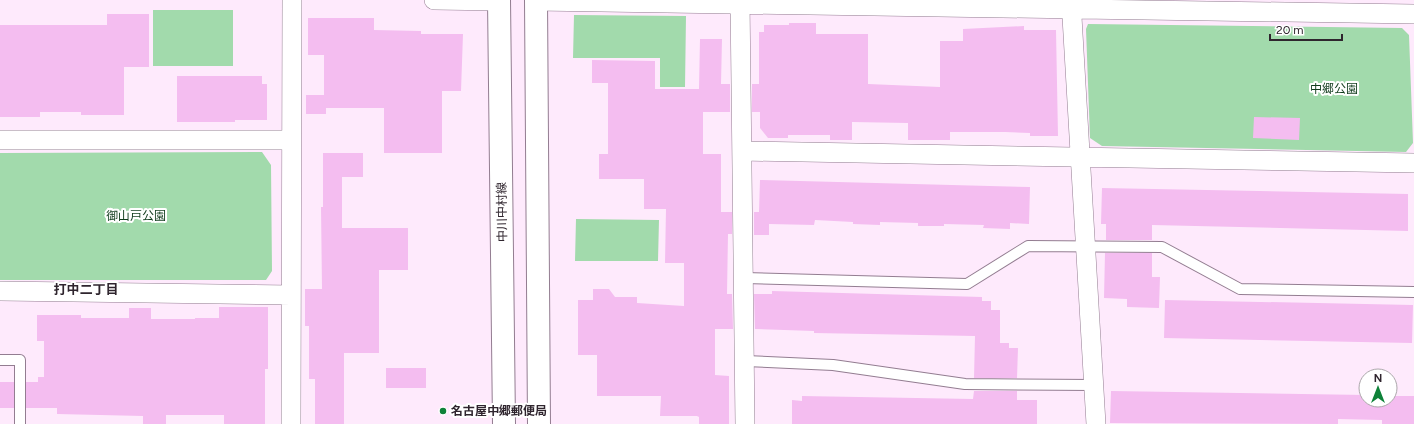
<svg xmlns="http://www.w3.org/2000/svg" width="1414" height="424" font-family="Figtree,'Noto Sans JP',sans-serif">
<style>
.green{fill:#a2daac}
.building{fill:#f4bdf0}
.lines{fill:none;stroke-linecap:round;stroke-linejoin:round}
.lane-casing{stroke:#937d91;stroke-width:12}
.street-casing{stroke:#937d91;stroke-width:20}
.secondary-casing{stroke:#937d91;stroke-width:24}
.lane{stroke:#fff;stroke-width:10}
.street{stroke:#fff;stroke-width:19}
.secondary{stroke:#fff;stroke-width:22}
.poi-dot{fill:#0e8239;stroke:#fff;stroke-width:1.5}
.labels{text-anchor:middle;stroke-width:4;stroke-linejoin:round;paint-order:stroke}
.park-label{font-size:12px;fill:#103b1c;stroke:#fff}
.street-label{font-size:12px;fill:#2f252e;stroke:#fff}
.poi-label{font-size:12px;font-weight:bold;fill:#2f252e;stroke:#fff;text-anchor:start}
.neighbourhood-label{font-size:13px;font-weight:bold;fill:#2f252e;stroke:#fff}
</style>
<rect width="100%" height="100%" fill="#feeafc"/>
<path class="green" d="M 153,10 L 233,10 L 233,66 L 153,66 Z
M 574,15 L 686,16 L 685,87 L 660,87 L 660,58 L 573,58 Z
M 1088,24 L 1402,28 L 1409,35 L 1413,143 L 1406,152 L 1102,146 L 1090,138 L 1086,29 Z
M 262,152 L 271,165 L 272,271 L 266,280 L 0,280 L 0,153 Z
M 576,219 L 659,220 L 658,261 L 575,261 Z"/>
<path class="building" d="M 107,14 L 149,14 L 149,67 L 124,67 L 124,115 L 81,115 L 81,112 L 40,112 L 40,117 L 0,117 L 0,25 L 107,25 Z
M 308,18 L 374,18 L 374,30 L 421,31 L 421,34 L 463,34 L 461,91 L 442,91 L 442,153 L 384,153 L 384,108 L 326,108 L 326,114 L 306,114 L 306,95 L 324,95 L 324,55 L 308,55 Z
M 789,23 L 816,23 L 816,34 L 868,34 L 868,84 L 940,87 L 940,41 L 963,41 L 963,29 L 1024,26 L 1024,30 L 1056,30 L 1058,136 L 1030,136 L 1030,133 L 1005,132 L 950,132 L 950,140 L 908,140 L 908,123 L 852,122 L 852,140 L 830,140 L 830,135 L 788,135 L 788,138 L 768,138 L 760,128 L 760,112 L 752,112 L 752,84 L 759,84 L 759,32 L 764,32 L 764,25 L 789,25 Z
M 700,39 L 722,39 L 721,84 L 730,84 L 730,112 L 703,112 L 703,154 L 721,154 L 721,212 L 732,212 L 732,234 L 728,234 L 727,294 L 732,294 L 733,329 L 715,329 L 715,375 L 729,376 L 729,424 L 699,424 L 699,417 L 697,416 L 660,416 L 661,396 L 597,396 L 597,355 L 578,355 L 578,300 L 593,300 L 593,289 L 609,289 L 615,297 L 637,297 L 637,303 L 684,306 L 684,263 L 665,263 L 666,209 L 644,209 L 644,179 L 599,179 L 599,154 L 608,154 L 608,83 L 592,83 L 592,60 L 655,61 L 655,89 L 699,89 Z
M 177,76 L 262,76 L 262,84 L 267,84 L 267,120 L 235,120 L 235,122 L 177,122 Z
M 1254,117 L 1300,118 L 1299,140 L 1253,138 Z
M 323,153 L 363,153 L 363,177 L 342,177 L 342,228 L 408,228 L 408,270 L 379,270 L 379,353 L 344,353 L 344,424 L 315,424 L 315,379 L 309,379 L 309,326 L 305,326 L 305,289 L 322,289 L 321,207 L 323,207 Z
M 760,180 L 1030,187 L 1029,224 L 1010,223 L 1010,229 L 983,228 L 984,225 L 944,224 L 944,226 L 918,226 L 918,223 L 880,222 L 880,225 L 853,224 L 853,222 L 815,220 L 814,225 L 769,224 L 769,235 L 754,235 L 754,212 L 759,212 Z
M 1102,188 L 1408,194 L 1408,231 L 1152,225 L 1152,240 L 1106,240 L 1106,224 L 1101,224 Z
M 1105,253 L 1152,253 L 1152,277 L 1160,277 L 1159,308 L 1127,307 L 1127,299 L 1104,298 Z
M 772,291 L 982,297 L 982,301 L 991,301 L 991,310 L 1000,310 L 1000,343 L 1009,343 L 1009,348 L 1018,348 L 1017,378 L 974,378 L 975,336 L 814,333 L 814,331 L 755,329 L 754,294 L 772,294 Z
M 1165,300 L 1413,305 L 1412,343 L 1164,338 Z
M 219,307 L 268,307 L 268,369 L 265,369 L 265,424 L 224,424 L 224,415 L 166,415 L 166,424 L 143,424 L 143,416 L 57,414 L 57,408 L 26,408 L 26,382 L 38,382 L 38,377 L 44,377 L 44,341 L 37,341 L 37,315 L 81,315 L 81,318 L 129,318 L 129,308 L 151,308 L 151,319 L 195,319 L 195,318 L 219,318 Z
M 386,368 L 426,368 L 426,388 L 386,388 Z
M 0,382 L 14,382 L 14,408 L 0,408 Z
M 974,391 L 1017,391 L 1017,400 L 1037,400 L 1037,424 L 792,424 L 792,400 L 802,401 L 802,396 L 973,399 Z
M 1111,391 L 1366,395 L 1366,400 L 1390,400 L 1390,396 L 1414,396 L 1414,424 L 1382,424 L 1382,420 L 1338,419 L 1338,424 L 1110,423 Z"/>
<g class="lines">
<defs>
<path id="lane" d="M 744,278 L 967,284 L 1028,246 L 1162,247 L 1240,289 L 1414,292
M 0,360 L 20,360 L 20,424
M 745,361 L 833,365 L 965,384 L 1094,385"/>
<path id="street" d="M 434,0 L 499,1
M 740,0 L 745,424
M 1071,0 L 1096,424
M 536,1 L 1414,14
M 0,140 L 291,140
M 742,151 L 1414,163
M 0,291 L 291,295
M 291,424 L 292,0"/>
<path id="secondary" d="M 499,0 L 504,424
M 536,0 L 539,424"/>
</defs>
<use href="#lane" class="lane-casing"/>
<use href="#street" class="street-casing"/>
<use href="#secondary" class="secondary-casing"/>
<use href="#lane" class="lane"/>
<use href="#street" class="street"/>
<use href="#secondary" class="secondary"/>
</g>
<circle class="poi-dot" cx="443" cy="411" r="4"/>
<g class="labels">
<g class="park-label">
<text x="1334" y="93">中郷公園</text>
<text x="136" y="220">御山戸公園</text>
</g>
<g class="street-label">
<text transform="translate(502 212) rotate(-91)" y="4">中川中村線</text>
</g>
<g class="poi-label">
<text x="451" y="415">名古屋中郷郵便局</text>
</g>
<g class="neighbourhood-label">
<text x="86" y="294">打中二丁目</text>
</g>
</g>
<g transform="translate(1378 388)"><circle r="19" fill="#ffffff" stroke="#aca8ab"/>
<path d="M0-3L7 15L0 10L-7 15Z" fill="#0e8239"/>
<text y="-6" font-size="11" font-weight="bold" text-anchor="middle" fill="#2f252e">N</text>
</g>
<path d="M1270 34v6h72v-6" fill="none" stroke="#2f252e" stroke-width="2"/>
<text x="1276" y="34" font-size="12" fill="#2f252e" stroke="#ffffff" stroke-width="3" paint-order="stroke">20 m</text>
</svg>
